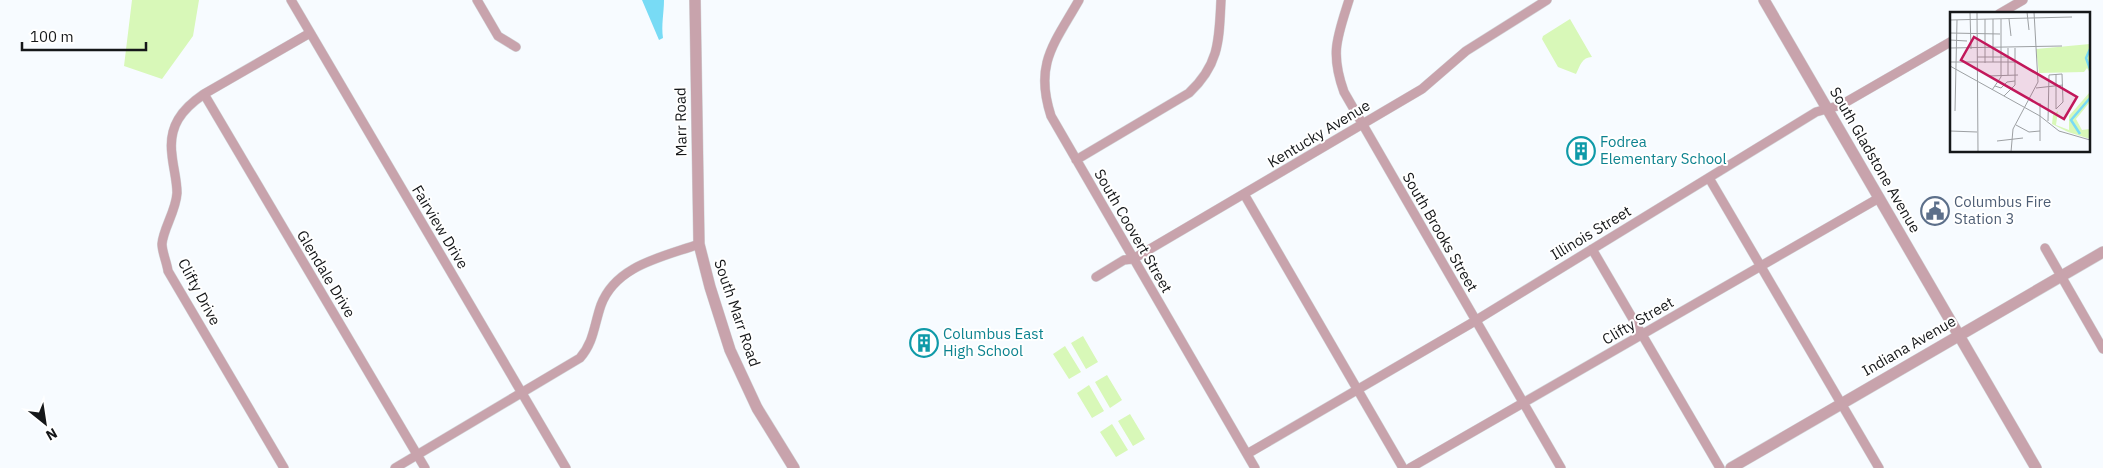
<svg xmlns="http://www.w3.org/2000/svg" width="2103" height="468" font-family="'IBM Plex Sans',sans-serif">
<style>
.green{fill:#d8f8b8}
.water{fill:#78dbf5}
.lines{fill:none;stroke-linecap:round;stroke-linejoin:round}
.minor-casing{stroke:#d3d7da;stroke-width:10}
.tertiary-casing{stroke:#d3d7da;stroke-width:12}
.minor{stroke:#c8a3ac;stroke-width:9}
.tertiary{stroke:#c8a3ac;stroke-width:11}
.labels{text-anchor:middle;stroke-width:4;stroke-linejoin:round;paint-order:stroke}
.street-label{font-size:15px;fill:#151719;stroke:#fff}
.culture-label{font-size:15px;fill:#0d838f;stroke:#fff;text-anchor:start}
.service-label{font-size:15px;fill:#4e5e75;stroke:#fff;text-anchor:start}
.inset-river{fill:none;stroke:#78dbf5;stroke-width:2.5}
.inset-road{fill:none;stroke:#9da0a3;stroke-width:1}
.view{fill:#c2185b;fill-opacity:0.15;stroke:#c2185b;stroke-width:2.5}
.inset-edge{fill:none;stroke:#151719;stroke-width:2.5}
</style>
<rect width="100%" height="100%" fill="#f7fbff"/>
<path class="green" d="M 132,0 L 199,0 L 193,36 L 162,79 L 124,66 Z
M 1570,19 L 1592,57 C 1582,57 1580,66 1576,74 L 1558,67 L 1542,39 L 1543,36 Z
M 1083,336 L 1098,362 L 1086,369 L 1071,343 Z
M 1065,346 L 1081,372 L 1069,379 L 1053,354 Z
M 1107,375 L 1122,400 L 1110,408 L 1095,382 Z
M 1089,385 L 1104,411 L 1092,418 L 1077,393 Z
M 1130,414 L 1145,439 L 1133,446 L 1118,421 Z
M 1112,424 L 1128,450 L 1116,457 L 1100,432 Z"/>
<path class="water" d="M 642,0 L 664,0 C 664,13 661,25 663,38 L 659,40 Z"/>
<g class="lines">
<defs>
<path id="minor" d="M 291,0 L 566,468
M 477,0 L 498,36 L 516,47
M 1079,0 C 1054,44 1034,64 1051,116 L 1255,468
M 1349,0 C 1337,38 1330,53 1344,92 L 1561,468
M 1999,14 L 2023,0
M 204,94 L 425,468
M 1076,160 L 1189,93 C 1220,64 1219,39 1221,0
M 1709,178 L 1879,468
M 1244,194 L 1403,468
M 2045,248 L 2103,349
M 1592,249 L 1720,468
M 1096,277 L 1124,260 L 1133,259 L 1422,89 L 1466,51 L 1547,0
M 1247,454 L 1470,324 L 1816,112 L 1841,105 L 1952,41
M 284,468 L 168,271 C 167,263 162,252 162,244 C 163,229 176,211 177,193 C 177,180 173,167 172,155 C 168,126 182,109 204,94 L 310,33
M 395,468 L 580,358 C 594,342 594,325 601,305 C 616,265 663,257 699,244
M 1410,468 L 1879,198"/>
<path id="tertiary" d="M 695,0 L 699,244 L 710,287 L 730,350 L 757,408 L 794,468
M 1764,0 L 2036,468
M 1731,468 L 2103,252"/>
</defs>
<use href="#minor" class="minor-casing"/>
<use href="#tertiary" class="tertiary-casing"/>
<use href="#minor" class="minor"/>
<use href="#tertiary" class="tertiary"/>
</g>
<defs>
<symbol id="building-ring" viewBox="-11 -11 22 22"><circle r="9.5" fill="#fff" stroke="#0f9aa8" stroke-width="1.5"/><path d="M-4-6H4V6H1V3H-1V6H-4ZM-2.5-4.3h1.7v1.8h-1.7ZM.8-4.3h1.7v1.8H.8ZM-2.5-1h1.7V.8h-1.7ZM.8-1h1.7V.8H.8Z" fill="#0f9aa8"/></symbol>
<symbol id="civic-ring" viewBox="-11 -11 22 22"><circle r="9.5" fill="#fff" stroke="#5c6f8a" stroke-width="1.5"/><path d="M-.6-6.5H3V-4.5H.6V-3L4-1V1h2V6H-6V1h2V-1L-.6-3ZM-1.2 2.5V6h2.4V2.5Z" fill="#5c6f8a"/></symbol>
</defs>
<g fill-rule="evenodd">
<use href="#building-ring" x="1565" y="135" width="32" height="32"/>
<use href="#civic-ring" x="1919" y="195" width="32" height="32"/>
<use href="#building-ring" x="908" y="327" width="32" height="32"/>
</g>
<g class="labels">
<g class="street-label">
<text transform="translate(681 122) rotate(-91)" y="5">Marr Road</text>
<text transform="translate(1319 134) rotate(-31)" y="5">Kentucky Avenue</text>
<text transform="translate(1875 160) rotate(60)" y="5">South Gladstone Avenue</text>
<text transform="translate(440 227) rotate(59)" y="5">Fairview Drive</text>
<text transform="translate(1133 231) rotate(60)" y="5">South Coovert Street</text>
<text transform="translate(1440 232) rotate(60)" y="5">South Brooks Street</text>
<text transform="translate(1591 233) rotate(-31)" y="5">Illinois Street</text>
<text transform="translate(326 274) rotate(59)" y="5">Glendale Drive</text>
<text transform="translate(199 292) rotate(62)" y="5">Clifty Drive</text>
<text transform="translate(737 313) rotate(71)" y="5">South Marr Road</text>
<text transform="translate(1638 321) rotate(-30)" y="5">Clifty Street</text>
<text transform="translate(1909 346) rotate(-30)" y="5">Indiana Avenue</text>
</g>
<g class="culture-label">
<text x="1600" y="147">Fodrea<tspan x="1600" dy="17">Elementary School</tspan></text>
<text x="943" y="339">Columbus East<tspan x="943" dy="17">High School</tspan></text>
</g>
<g class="service-label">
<text x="1954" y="207">Columbus Fire<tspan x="1954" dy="17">Station 3</tspan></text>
</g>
</g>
<g transform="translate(1950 12)">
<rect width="140" height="140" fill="#f7fbff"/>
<path d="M 140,32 L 140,61 L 137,56 L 134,60 L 89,61 L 86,37 ZM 140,80 L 140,90 L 126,107 L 132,118 L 140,117 L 140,127 L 118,120 L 102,112 L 103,103 L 108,99 L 106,113 L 119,118 L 119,104 Z" fill="#d8f8b8"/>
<path class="inset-river" d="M 140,37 L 136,46 L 140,57M 130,122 L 121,108 L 140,86"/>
<path class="inset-road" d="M 20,0 L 21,37M 27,0 L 28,140M 77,0 L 79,18M 35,7 L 35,51M 43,7 L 43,50M 59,7 L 61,24M 0,8 L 122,5M 0,21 L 50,22M 0,28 L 17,29M 0,36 L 112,34M 27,45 L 58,45M 0,50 L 65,50M 0,54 L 90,104 L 109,119 L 140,128M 106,62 L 106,97M 58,63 L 58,36M 38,64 L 68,63M 45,74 L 51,76 L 57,70 L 65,69M 86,76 L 113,73M 42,78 L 51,65 L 51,7M 54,84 L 65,73 L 65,36M 90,91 L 90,129M 5,99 L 7,8M 98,109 L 99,63 L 112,62 L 113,90 L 106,97M 66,113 L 79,120 L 90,119M 0,119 L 27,120M 47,129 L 73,126M 61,140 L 63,117 L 88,70 L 84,0"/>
<path class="view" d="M 24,25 L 127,85 L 114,107 L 11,48 Z"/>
<rect width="140" height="140" class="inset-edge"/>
</g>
<g transform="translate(45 423) rotate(150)" stroke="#ffffff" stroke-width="4" paint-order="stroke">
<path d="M0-4L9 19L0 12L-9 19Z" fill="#151719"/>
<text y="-8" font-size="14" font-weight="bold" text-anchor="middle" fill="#151719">N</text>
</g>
<path d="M22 42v8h124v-8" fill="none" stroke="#151719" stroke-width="2.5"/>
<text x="30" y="42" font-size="15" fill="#151719" stroke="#ffffff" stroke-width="4" paint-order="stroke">100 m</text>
</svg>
